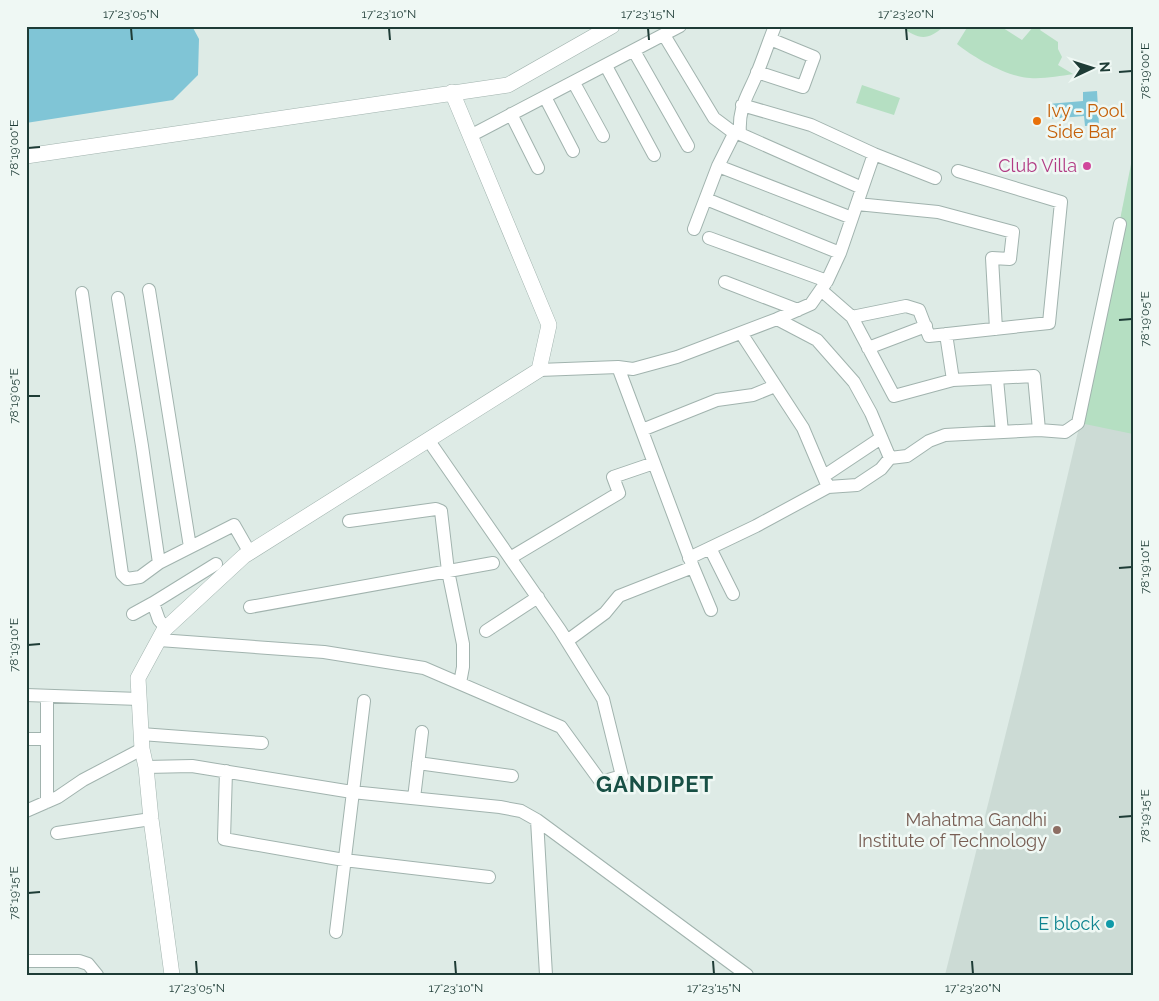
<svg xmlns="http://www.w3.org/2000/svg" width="1159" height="1001" font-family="Raleway,sans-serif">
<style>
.built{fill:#ccdbd5}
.green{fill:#b5dfc2}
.water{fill:#80c5d6}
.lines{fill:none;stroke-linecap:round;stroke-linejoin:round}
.minor-casing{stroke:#a1b3ae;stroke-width:14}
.tertiary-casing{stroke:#a1b3ae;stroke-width:16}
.minor{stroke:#fff;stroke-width:12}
.tertiary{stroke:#fff;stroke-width:15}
.ticks{fill:none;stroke:#1e3c36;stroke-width:2}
.food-dot{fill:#e8710a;stroke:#eff8f4;stroke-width:2}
.hotel-dot{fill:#d1479c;stroke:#eff8f4;stroke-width:2}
.education-dot{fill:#8d6e63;stroke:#eff8f4;stroke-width:2}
.culture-dot{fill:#0f9aa8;stroke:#eff8f4;stroke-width:2}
.labels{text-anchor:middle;stroke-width:5;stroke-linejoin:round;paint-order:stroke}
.food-label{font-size:18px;fill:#c56008;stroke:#eff8f4;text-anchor:start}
.hotel-label{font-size:18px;fill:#b23c85;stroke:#eff8f4;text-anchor:end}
.education-label{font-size:18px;fill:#785e54;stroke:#eff8f4;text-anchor:end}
.culture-label{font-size:18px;fill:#0d838f;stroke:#eff8f4;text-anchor:end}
.district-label{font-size:22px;font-weight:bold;letter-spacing:1px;fill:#185045;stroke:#eff8f4}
.neatline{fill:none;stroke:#1e3c36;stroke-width:2}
.ticks-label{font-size:12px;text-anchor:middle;fill:#1e3c36}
</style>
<rect width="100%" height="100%" fill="#deebe6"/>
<path class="built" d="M 1123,206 L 1133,208 L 1133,975 L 945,975 L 1021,673 L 1080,423 Z"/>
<path class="green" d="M 900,26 L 944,26 C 927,42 918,39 900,26 Z
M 968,26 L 1000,26 L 1022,40 L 1034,26 L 1042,26 L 1040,30 L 1058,42 L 1058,49 L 1062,57 L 1058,65 L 1073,74 C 1060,76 1044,79 1030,78 C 1008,77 974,58 957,44 Z
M 862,85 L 900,98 L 894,115 L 856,103 Z
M 1133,154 L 1133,434 L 1080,423 Z"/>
<path class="water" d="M 26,26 L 192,26 L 199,39 L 198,75 L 173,100 L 26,123 Z
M 1097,91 L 1099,125 L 1085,126 L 1084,116 L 1049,119 L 1048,104 L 1083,101 L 1083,92 Z"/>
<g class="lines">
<defs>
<path id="minor" d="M 775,26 C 769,41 764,56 758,71 C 748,96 738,106 740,134 L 862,188
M 664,35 L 714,118 L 730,130 L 740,134
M 634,51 L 688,146
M 606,66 L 654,155
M 757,72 L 803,87 L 814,57 L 770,39
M 574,83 L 603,136
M 545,97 L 573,151
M 511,114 L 538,168
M 470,136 L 680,26
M 874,154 L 935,178
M 718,166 L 852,218
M 706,199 L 840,253
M 857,204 L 938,212 L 1013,232 L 1010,259 L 992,258 L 996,329
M 694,229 L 718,166 L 735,132
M 709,238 L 827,281
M 725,282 L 798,310
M 149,290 L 190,547
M 82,293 L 122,574 L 127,579 L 140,577 L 159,563
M 118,298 L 142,446 L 159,563 L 234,525 L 250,553
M 852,317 L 906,306 L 919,310 L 929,336 L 1049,323 L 1061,202 L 958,171
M 777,319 L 817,340 L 854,382 L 871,413 L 890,458
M 741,333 L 803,428 L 828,487
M 946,334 L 953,380
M 868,348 L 926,326
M 539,370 L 618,367 L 633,369 L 677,357 L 777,319 L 811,304 L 827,281 L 840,253 L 874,154 L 811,125 L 742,105
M 997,379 L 1002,432
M 642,430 L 717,400 L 753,395 L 775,386
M 1039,430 L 1065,432 L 1078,423 L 1120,224
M 824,476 L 881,438
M 349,521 L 436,509 L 441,511 L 448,571 L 463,644 L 463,667 L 460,683
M 710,548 L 733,594
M 510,558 L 619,493 L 613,477 L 654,463
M 689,558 L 756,526 L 828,487 L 857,485 L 881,469 L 890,458 L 907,456 L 929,441 L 945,435 L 1039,430 L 1034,376 L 953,380 L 894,396 L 852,317 L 821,290
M 693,567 L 711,610
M 250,607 L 493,563
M 133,614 L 153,603
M 166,628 L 159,620 L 153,603 L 216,564
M 486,631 L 538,597
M 159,640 L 324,652 L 424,668 L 561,727 L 601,782 L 622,776 L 603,699 L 560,630 L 429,441
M 567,641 L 605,613 L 619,596 L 693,567 L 618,367
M 26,695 L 139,699
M 47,696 L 47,802
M 141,734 L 262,743
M 26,739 L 47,739
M 418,763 L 512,776
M 146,767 L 192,766 L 352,792 L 500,807 L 521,811 L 537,820 L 747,975
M 226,771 L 224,839 L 344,860 L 489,877
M 414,798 L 422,732
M 26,811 L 58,797 L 83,780 L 142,749
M 537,820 L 546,975
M 57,833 L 151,819
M 336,932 L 364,701
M 26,961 L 79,961 L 88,964 L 97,975"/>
<path id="tertiary" d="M 26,156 L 508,85 L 612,26
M 172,975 L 151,819 L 146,767 L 142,749 L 138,678 L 164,630 L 244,556 L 539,370 L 549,325 L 452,92"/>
</defs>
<use href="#minor" class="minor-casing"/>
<use href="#tertiary" class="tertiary-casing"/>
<use href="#minor" class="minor"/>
<use href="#tertiary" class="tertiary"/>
</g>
<path class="ticks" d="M 131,28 L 132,40M 389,28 L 390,40M 648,28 L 649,40M 906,28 L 907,40M 1119,72 L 1132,71M 28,148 L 40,147M 1119,320 L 1132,319M 28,396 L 40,396M 1119,568 L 1132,567M 28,645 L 40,644M 1119,817 L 1132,816M 28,893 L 40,892M 196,961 L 197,974M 455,961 L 456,974M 713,961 L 714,974M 972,961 L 973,974"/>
<circle class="food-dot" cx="1037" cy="121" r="5"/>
<circle class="hotel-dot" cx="1087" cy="166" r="5"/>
<circle class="education-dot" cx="1057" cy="830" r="5"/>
<circle class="culture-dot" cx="1110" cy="924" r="5"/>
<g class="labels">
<g class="food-label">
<text x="1047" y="117">Ivy - Pool<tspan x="1047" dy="21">Side Bar</tspan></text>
</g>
<g class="hotel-label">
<text x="1077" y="172">Club Villa</text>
</g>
<g class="education-label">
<text x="1047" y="826">Mahatma Gandhi<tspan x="1047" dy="21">Institute of Technology</tspan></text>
</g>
<g class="culture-label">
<text x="1100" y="930">E block</text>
</g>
<g class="district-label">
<text x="655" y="792">GANDIPET</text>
</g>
</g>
<rect width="1159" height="1001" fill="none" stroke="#eff8f4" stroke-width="55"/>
<g transform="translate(1092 68) rotate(86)" stroke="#eff8f4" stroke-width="4" paint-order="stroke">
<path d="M0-4L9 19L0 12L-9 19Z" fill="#1e3c36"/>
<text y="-8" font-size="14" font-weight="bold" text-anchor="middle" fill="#1e3c36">N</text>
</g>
<rect x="28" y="28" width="1104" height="946" class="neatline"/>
<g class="ticks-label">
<text x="131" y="18">17°23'05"N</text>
<text x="389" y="18">17°23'10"N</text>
<text x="648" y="18">17°23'15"N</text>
<text x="906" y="18">17°23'20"N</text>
<text transform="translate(1145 71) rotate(-90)" y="4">78°19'00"E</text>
<text transform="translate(14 148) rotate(-90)" y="4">78°19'00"E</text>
<text transform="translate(1145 319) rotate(-90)" y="4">78°19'05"E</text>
<text transform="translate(14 396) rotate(-90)" y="4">78°19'05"E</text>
<text transform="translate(1145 567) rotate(-90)" y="4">78°19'10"E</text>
<text transform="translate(14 645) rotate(-90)" y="4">78°19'10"E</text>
<text transform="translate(1145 816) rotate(-90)" y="4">78°19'15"E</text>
<text transform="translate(14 893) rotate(-90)" y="4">78°19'15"E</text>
<text x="197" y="992">17°23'05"N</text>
<text x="456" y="992">17°23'10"N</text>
<text x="714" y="992">17°23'15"N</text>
<text x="973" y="992">17°23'20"N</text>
</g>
</svg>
